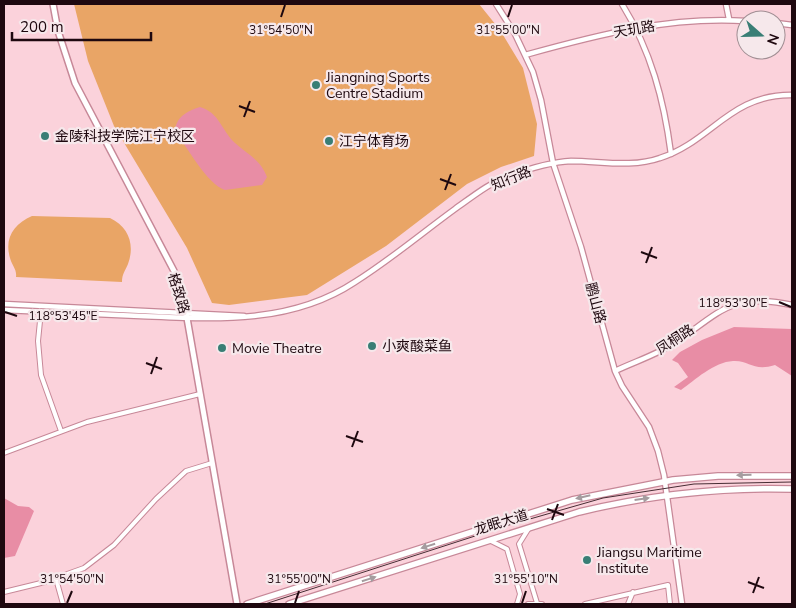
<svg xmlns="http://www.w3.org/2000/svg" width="796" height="608" font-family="'Nunito Sans','Noto Sans SC',sans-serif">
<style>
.green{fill:#e9a566}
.water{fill:#e88da5}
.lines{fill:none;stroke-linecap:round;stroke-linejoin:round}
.minor-casing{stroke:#c78898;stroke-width:6}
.tertiary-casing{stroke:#c78898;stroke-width:7}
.secondary-casing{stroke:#c78898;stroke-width:8}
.primary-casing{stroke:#c78898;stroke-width:8}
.minor{stroke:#fff;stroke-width:4}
.tertiary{stroke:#fff;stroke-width:4.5}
.secondary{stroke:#fff;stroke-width:5}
.primary{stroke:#fff;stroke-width:5.5}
.rail{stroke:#462d34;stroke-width:1}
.oneway{fill:#a59c9f}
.ticks{fill:none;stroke:#1e080f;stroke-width:2}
.poi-dot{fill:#397e75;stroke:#f6e8eb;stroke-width:2}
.labels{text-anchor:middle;stroke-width:4.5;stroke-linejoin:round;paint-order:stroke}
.street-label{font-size:14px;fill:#1e080f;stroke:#f6e8eb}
.poi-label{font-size:14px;fill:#1e080f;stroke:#f6e8eb;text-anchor:start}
.ticks-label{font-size:12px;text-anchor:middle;fill:#1e080f;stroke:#f6e8eb;stroke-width:4.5;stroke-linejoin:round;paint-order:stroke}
</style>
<rect width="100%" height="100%" fill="#fbd2db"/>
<path class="green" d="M 74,4 L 479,4 L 500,30 L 523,68 L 537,124 L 534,156 L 501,167 L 467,184 L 386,246 L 307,295 L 229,305 L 212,303 L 187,248 L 114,126 L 88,61 Z
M 32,216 L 110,218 C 129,227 135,245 128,264 C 125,271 122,274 122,282 L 16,277 C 17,269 12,266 10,258 C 4,238 14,224 32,216 Z"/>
<path class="water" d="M 200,107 C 220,113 221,130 235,143 C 247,154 261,160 267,177 L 262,185 L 225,190 C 207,184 187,147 175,131 C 176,117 187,111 200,107 Z
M 734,327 L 792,329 L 792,376 L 775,365 C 753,372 750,360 733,361 C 714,362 695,380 681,390 L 674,387 L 688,377 L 678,363 L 672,360 L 680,352 L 702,340 Z
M 4,498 L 18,506 L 29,507 L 34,511 L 15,556 L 4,558 Z"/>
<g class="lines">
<defs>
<path id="minor" d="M 41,311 L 38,341 L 41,375 L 61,431
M 4,453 L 87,422 L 200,394
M 529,528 L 519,544 L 537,603
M 489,540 L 507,549 L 520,594 L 517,604
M 56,579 L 63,604
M 4,592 L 45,582 L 84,568 L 114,545 L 156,499 L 186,471 L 212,463
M 528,604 L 542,604
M 585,604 L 668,585 L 670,604
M 628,604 L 633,592"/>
<path id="tertiary" d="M 496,4 L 515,34 L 533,72 L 541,100 L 553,163 L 581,247 L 615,371 L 622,386 L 649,427 L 658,451 L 664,475 L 682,604
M 622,4 C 651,51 664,100 671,154
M 726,4 L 729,19
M 776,23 L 792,25
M 525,55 C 597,35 670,16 746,21
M 4,304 L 244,316
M 4,310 C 49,312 95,314 140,316 C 214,319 290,325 355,282 C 390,260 422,233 455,209 C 472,197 489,183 509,176 C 528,169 550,162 571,161 C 600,161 632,168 660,158 C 711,142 730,94 792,95
M 615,371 C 636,361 659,354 678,341 C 722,310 734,292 792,305"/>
<path id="secondary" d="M 53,4 L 58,31 L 75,83 L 174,271 L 187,318 L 237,604"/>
<path id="primary" d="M 247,604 L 572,500 L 673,480 L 718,476 L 792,476
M 289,604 L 579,512 C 649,495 720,487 792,489"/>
</defs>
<use href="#minor" class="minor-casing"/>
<use href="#tertiary" class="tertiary-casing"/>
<use href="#secondary" class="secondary-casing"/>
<use href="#primary" class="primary-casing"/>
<use href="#minor" class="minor"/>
<use href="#tertiary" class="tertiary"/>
<use href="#secondary" class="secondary"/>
<use href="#primary" class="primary"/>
<path class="rail" d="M 265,604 L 509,525 L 603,498 L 694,484 L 792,482"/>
</g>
<defs><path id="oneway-solid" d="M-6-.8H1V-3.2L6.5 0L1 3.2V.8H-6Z" transform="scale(1.25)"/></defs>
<g class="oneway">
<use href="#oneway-solid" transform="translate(744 475) rotate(178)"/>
<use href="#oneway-solid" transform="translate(583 497) rotate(167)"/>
<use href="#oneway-solid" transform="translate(642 499) rotate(-8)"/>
<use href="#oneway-solid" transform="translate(428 546) rotate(162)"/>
<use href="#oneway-solid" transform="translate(369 579) rotate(-18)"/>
</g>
<path class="ticks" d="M 281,17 L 285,5M 508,17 L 512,5M 239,106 L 255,112M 244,117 L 250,101M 440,179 L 456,185M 445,190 L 451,174M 641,252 L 657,258M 646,263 L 652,247M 779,302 L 791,307M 5,312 L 17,316M 146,363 L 162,369M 151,374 L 157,357M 346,436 L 363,442M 352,447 L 358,431M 547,509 L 564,515M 552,520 L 558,504M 748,582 L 764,588M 753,593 L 759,577M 67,603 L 72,591M 295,603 L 299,591M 522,603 L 526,591"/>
<g class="poi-dot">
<circle cx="316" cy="85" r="5"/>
<circle cx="45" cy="136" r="5"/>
<circle cx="329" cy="141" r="5"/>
<circle cx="372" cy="346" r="5"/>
<circle cx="222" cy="348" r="5"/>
<circle cx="587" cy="560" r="5"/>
</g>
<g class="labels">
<g class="street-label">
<text transform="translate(634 29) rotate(-10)" y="5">天玑路</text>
<text transform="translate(511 178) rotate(-22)" y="5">知行路</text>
<text transform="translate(179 293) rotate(73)" y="5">格致路</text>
<text transform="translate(596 303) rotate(75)" y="5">鹏山路</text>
<text transform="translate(675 339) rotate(-33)" y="5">凤桐路</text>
<text transform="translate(501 522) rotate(-17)" y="5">龙眠大道</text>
</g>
<g class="poi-label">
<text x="326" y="82">Jiangning Sports<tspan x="326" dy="16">Centre Stadium</tspan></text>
<text x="55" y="141">金陵科技学院江宁校区</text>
<text x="339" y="146">江宁体育场</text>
<text x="382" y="351">小爽酸菜鱼</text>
<text x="232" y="353">Movie Theatre</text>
<text x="597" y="557">Jiangsu Maritime<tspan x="597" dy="16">Institute</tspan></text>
</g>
</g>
<g class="ticks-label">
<text x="281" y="34">31°54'50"N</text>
<text x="508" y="34">31°55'00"N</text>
<text x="733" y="307">118°53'30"E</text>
<text x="63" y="320">118°53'45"E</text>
<text x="72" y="583">31°54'50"N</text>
<text x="299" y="583">31°55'00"N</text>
<text x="526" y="583">31°55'10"N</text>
</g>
<rect width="796" height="608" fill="none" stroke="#1e080f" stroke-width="10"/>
<g transform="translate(761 35) rotate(110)"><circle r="24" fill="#f6e8eb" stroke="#a08e93"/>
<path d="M0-4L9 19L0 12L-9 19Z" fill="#397e75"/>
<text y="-8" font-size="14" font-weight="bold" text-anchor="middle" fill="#1e080f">N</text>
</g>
<path d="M12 32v8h139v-8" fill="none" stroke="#1e080f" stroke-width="2.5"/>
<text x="20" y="32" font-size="15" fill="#1e080f" stroke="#f6e8eb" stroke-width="4" paint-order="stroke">200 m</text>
</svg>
